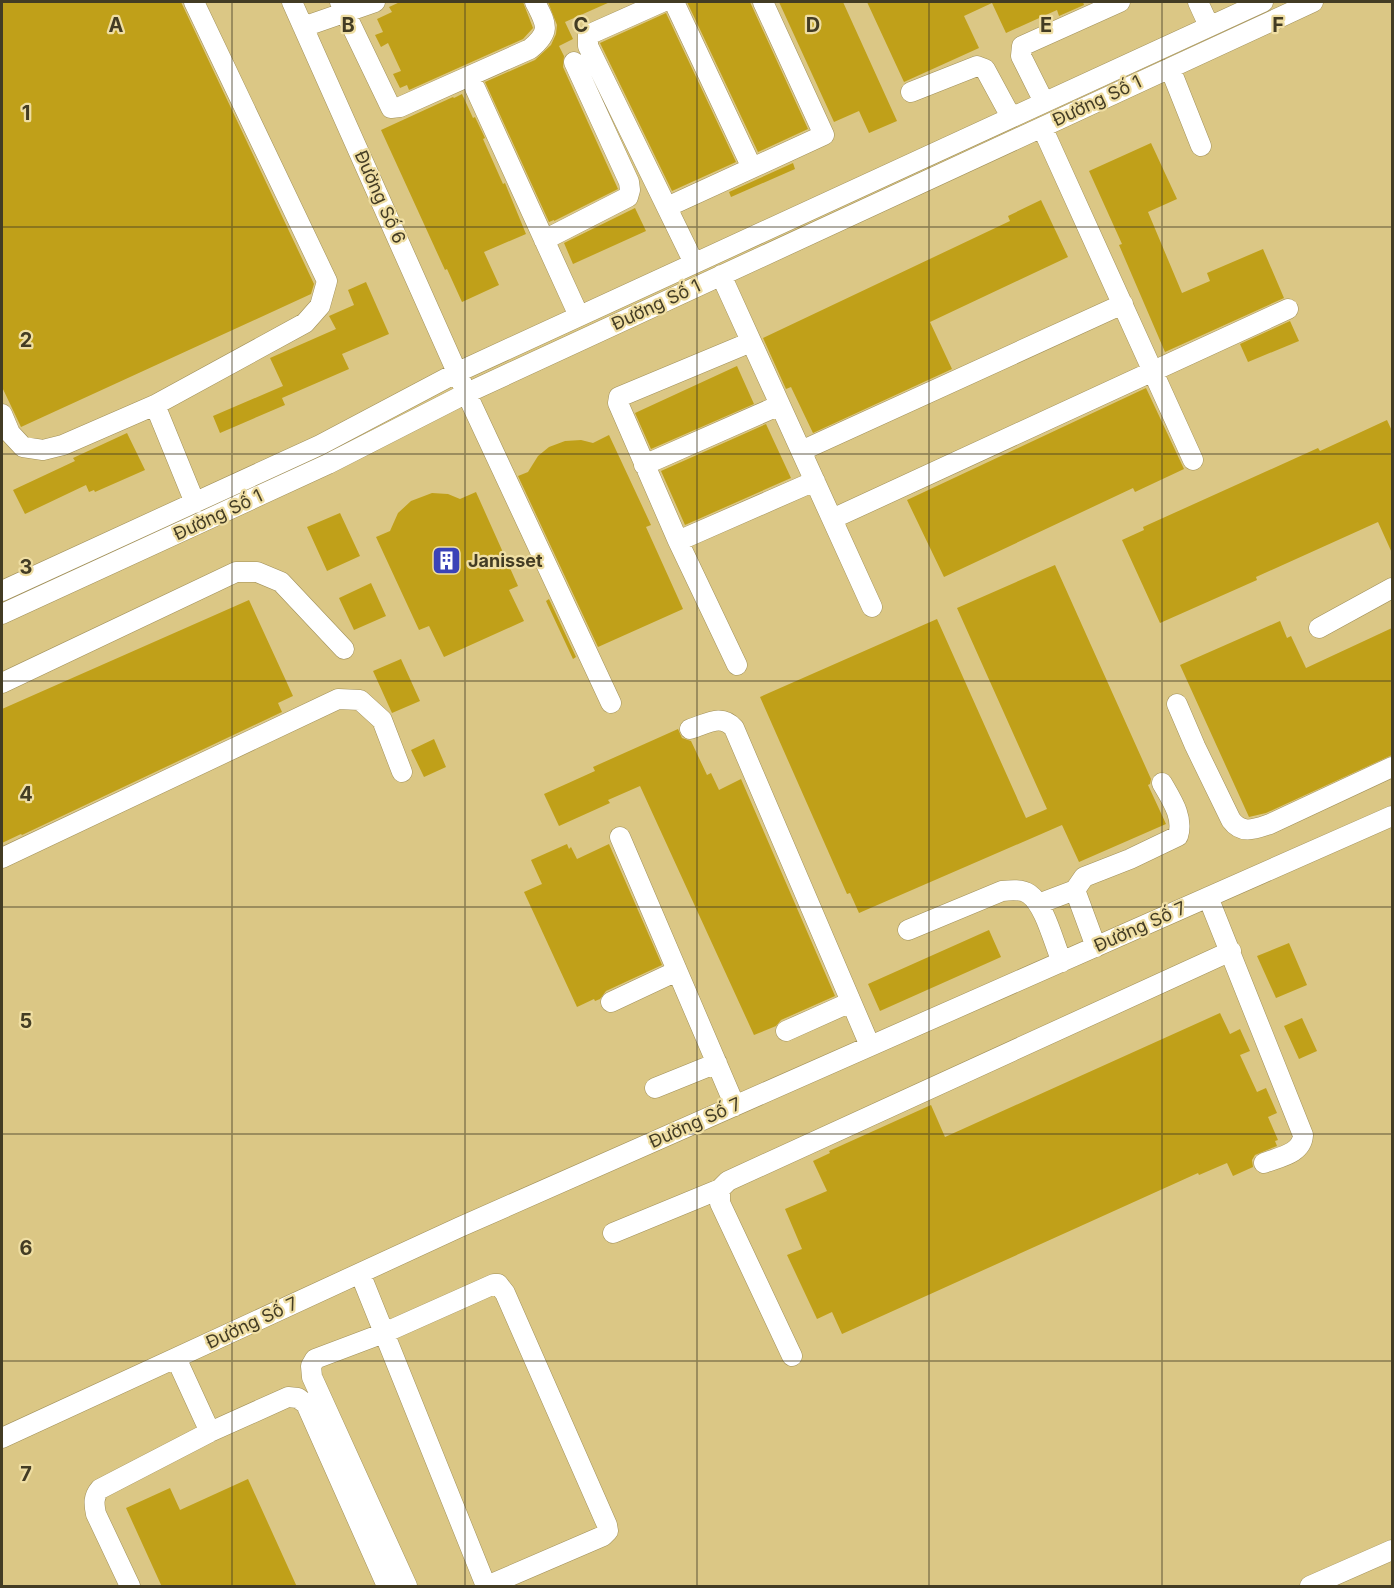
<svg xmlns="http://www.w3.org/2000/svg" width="1394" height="1588" font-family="Inter,sans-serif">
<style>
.built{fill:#dbc785}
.building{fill:#c0a019}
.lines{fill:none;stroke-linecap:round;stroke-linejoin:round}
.minor-casing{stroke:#a19059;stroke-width:21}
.minor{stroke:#fff;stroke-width:20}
.grid{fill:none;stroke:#433c24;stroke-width:1.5;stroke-opacity:0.55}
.labels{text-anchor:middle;stroke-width:4.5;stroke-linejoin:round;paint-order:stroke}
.street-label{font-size:18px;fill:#433c24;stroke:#efdea3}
.poi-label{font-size:18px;font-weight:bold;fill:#433c24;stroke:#efdea3;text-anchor:start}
.grid-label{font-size:20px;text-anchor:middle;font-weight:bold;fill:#433c24;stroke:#efdea3;stroke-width:4.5;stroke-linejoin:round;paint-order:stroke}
</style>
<rect width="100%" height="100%" fill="#e2d197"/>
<path class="built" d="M 2,2 L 1392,2 L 1392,1586 L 2,1586 Z"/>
<path class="building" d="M 2,2 L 181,2 L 314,284 L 311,294 L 21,427 L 2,387 Z
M 400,2 L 523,2 L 533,28 L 523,39 L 409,90 L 407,85 L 400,88 L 393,74 L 401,71 L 388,43 L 381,47 L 375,35 L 383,32 L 377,19 L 392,12 L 389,7 Z
M 548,2 L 610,2 L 565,22 L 573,39 L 559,46 L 564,56 L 563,67 L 618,189 L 554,221 L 554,220 L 549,222 L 485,82 L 535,60 L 551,45 L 556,34 L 557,25 Z
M 687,2 L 750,2 L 808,129 L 758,152 Z
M 779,2 L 843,2 L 897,121 L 869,133 L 859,111 L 834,122 Z
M 867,2 L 1083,2 L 1084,5 L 1059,16 L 1057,10 L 1006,33 L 992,3 L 964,16 L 979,48 L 904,82 Z
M 666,13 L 736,162 L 672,191 L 600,43 Z
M 462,94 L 473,118 L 475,117 L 485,138 L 483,139 L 503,184 L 505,183 L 526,234 L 484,252 L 499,285 L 462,302 L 447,269 L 445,270 L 381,130 L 453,97 L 454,98 Z
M 1151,143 L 1177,199 L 1148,212 L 1182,293 L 1210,281 L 1207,273 L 1263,249 L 1284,298 L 1165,352 L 1119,245 L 1122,244 L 1089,171 Z
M 793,163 L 795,169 L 731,197 L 729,192 Z
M 1041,200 L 1068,257 L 930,322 L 952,369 L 813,433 L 791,387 L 786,389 L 763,338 L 1010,221 L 1008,216 Z
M 635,208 L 646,231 L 573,264 L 564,243 Z
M 366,282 L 389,334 L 342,354 L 349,369 L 282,398 L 285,405 L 220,433 L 213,416 L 283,386 L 270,358 L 336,329 L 329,316 L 354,305 L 348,290 Z
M 1290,321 L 1299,341 L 1248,362 L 1240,344 Z
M 737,366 L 754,404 L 651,449 L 635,413 Z
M 1146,388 L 1184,469 L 1135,492 L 1133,488 L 944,577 L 907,500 Z
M 1387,420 L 1392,431 L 1392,553 L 1378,522 L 1256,577 L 1257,580 L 1160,623 L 1122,540 L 1144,530 L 1143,527 L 1318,448 L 1320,451 Z
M 766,424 L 791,478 L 685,525 L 661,471 Z
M 127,433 L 145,470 L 95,492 L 94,490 L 89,492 L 86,485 L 25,514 L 13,490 L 75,461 L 73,458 Z
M 609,435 L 651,525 L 646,527 L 683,609 L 598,647 L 518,476 L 528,472 L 538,456 L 549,447 L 565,441 L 581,440 L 593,443 Z
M 476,492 L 518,586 L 509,590 L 524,621 L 444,657 L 429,626 L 419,630 L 376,537 L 390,531 L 398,513 L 411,501 L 432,493 L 448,494 L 460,499 Z
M 340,513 L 360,556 L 327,571 L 307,527 Z
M 1055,565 L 1151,779 L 1150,784 L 1148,785 L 1166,824 L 1079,862 L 1062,825 L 859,913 L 850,893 L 847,894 L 760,697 L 937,619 L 1026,818 L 1047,809 L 957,608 Z
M 371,583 L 386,616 L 354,630 L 339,598 Z
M 549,599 L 576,657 L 573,659 L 546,601 Z
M 249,600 L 293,696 L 278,703 L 282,712 L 22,835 L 21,834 L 2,843 L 2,709 Z
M 1280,621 L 1287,638 L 1291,636 L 1306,668 L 1392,628 L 1392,755 L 1266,813 L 1249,817 L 1180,665 Z
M 401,659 L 420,701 L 392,713 L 373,671 Z
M 678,729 L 682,738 L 691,741 L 707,775 L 711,773 L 719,790 L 741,779 L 835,996 L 781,1020 L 776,1026 L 754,1035 L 640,786 L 608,800 L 610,803 L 559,826 L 544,794 L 595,771 L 593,767 Z
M 434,739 L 446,767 L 424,777 L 411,750 Z
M 567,844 L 569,849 L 571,847 L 577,859 L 609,844 L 662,965 L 606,991 L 600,999 L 595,1001 L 594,999 L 577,1007 L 524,892 L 542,884 L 531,860 Z
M 989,930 L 1001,957 L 880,1011 L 868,984 Z
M 1289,943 L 1307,985 L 1276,998 L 1257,956 Z
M 1220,1013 L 1230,1034 L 1240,1029 L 1250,1051 L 1240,1055 L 1257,1092 L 1266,1088 L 1277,1113 L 1268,1117 L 1278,1140 L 1275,1141 L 1277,1146 L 1255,1155 L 1252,1160 L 1253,1167 L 1233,1176 L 1227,1163 L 1199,1175 L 1198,1173 L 842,1334 L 832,1312 L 817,1319 L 787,1255 L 802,1249 L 785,1209 L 827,1191 L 813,1161 L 830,1153 L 829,1151 L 931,1105 L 945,1137 Z
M 1302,1018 L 1317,1051 L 1299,1059 L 1284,1026 Z
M 248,1479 L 297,1587 L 162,1587 L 126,1508 L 170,1488 L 180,1510 Z"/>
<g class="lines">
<defs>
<path id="minor" d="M 292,2 L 464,388 L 611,703
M 340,2 L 391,108 L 400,107 L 530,49 C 552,31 546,24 535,2
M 662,2 L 588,35 L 588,46 L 694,263
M 674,2 L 752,168
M 1198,2 L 1209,26
M 303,27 L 375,2
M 1170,68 L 1201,146
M 475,88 L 579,316
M 911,92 L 977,66 L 985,69 L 1011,117
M 1044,102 L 1021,56 L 1022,46 L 1120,2
M 1042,127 L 1193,460
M 667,207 L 824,135 L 763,2
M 544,240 L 628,197 L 630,190 L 629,182 L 574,62
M 721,275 L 872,607
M 155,405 L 195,503
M 2,414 L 10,433 L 23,447 L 43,450 L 63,445 L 155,405 L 305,323 L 320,306 L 327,281 L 194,2
M 801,451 L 1123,304
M 644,465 L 780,405
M 832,519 L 1288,309
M 678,541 L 815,481
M 2,591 L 320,445 L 458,372 L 1263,2
M 2,614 L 328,464 L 467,393 L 1313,2
M 1319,628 L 1392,588
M 737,665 L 678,541 L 618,403 L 619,397 L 751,342
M 2,683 L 236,572 L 257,572 L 281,582 L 344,649
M 1177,704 L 1195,746 L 1231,820 C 1242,835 1255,829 1270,824 L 1392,767
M 690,729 C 707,724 721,713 734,728 L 870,1046
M 620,837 L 735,1106
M 2,858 L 338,699 L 360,700 L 382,720 L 402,772
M 1208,897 L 1303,1135 C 1302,1154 1279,1157 1264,1163
M 1038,904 L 1075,890
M 908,930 L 1002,891 C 1011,890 1022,889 1029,894 C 1045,905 1054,944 1062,962
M 1096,947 L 1075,890 L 1084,877 L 1130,859 L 1178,836 C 1184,817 1171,799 1162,783
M 611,1002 L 677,971
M 786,1031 L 851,1002
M 655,1088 L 717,1063
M 613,1233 L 720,1189
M 360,1273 L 486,1586
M 792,1356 L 720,1203 L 720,1189 L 728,1181 L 1231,951
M 210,1432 L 288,1397 L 298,1398 L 306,1404 L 387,1586
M 2,1438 L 460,1227 L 1392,816
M 130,1586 L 96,1514 C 94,1504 93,1497 100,1489 L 210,1432 L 176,1358
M 407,1586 L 312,1377 L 311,1366 L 315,1359 L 384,1333 L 494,1284 L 498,1284 L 505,1293 L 607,1525 L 608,1531 L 603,1536 L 487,1586
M 1310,1586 L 1392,1550"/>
</defs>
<use href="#minor" class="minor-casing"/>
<use href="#minor" class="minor"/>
</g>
<path class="grid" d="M 232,2 L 232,1586M 465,2 L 465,1586M 697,2 L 697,1586M 929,2 L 929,1586M 1162,2 L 1162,1586M 2,227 L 1392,227M 2,454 L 1392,454M 2,681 L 1392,681M 2,907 L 1392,907M 2,1134 L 1392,1134M 2,1361 L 1392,1361"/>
<defs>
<symbol id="building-square" viewBox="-11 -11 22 22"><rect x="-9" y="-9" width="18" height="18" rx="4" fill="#3b43b7" stroke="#efdea3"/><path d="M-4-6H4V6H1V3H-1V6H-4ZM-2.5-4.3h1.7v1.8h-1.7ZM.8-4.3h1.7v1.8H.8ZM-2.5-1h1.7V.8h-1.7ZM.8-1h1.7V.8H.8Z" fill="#fff"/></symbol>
</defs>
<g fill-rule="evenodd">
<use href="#building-square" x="430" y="544" width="33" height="33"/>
</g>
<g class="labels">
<g class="street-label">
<text transform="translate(1097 101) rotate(-25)" y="6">Đường Số 1</text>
<text transform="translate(380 197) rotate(66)" y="6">Đường Số 6</text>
<text transform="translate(656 305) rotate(-25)" y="6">Đường Số 1</text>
<text transform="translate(218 515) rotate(-25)" y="6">Đường Số 1</text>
<text transform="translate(1140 927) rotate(-24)" y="6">Đường Số 7</text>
<text transform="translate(695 1123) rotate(-24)" y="6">Đường Số 7</text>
<text transform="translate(252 1323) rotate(-25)" y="6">Đường Số 7</text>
</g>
<g class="poi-label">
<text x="468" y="567">Janisset</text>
</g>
</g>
<g class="grid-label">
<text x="116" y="32">A</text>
<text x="348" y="32">B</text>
<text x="581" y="32">C</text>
<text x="813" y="32">D</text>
<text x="1046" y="32">E</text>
<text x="1278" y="32">F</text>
<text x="26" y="120">1</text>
<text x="26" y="347">2</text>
<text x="26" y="574">3</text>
<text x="26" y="801">4</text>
<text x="26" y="1028">5</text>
<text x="26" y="1255">6</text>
<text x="26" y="1481">7</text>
</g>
<rect width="1394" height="1588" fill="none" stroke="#433c24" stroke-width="6"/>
</svg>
